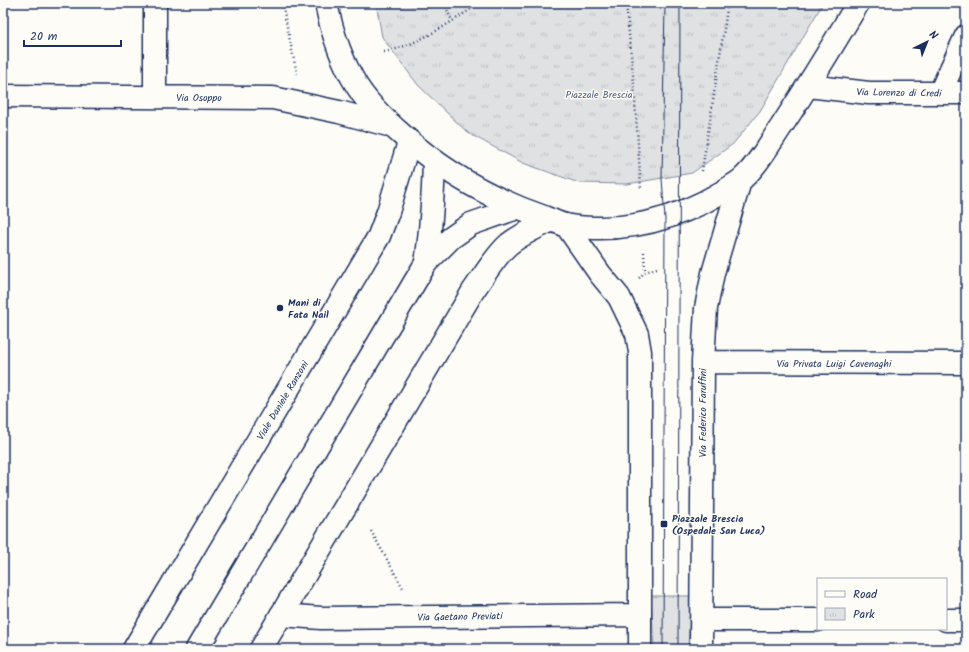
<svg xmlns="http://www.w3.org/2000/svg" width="969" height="652" font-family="Kalam,sans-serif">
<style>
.green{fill:#e0e1e3;stroke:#7e88a0}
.park{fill:url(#park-tufts);stroke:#7e88a0}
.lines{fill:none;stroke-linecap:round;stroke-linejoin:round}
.minor-casing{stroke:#1b2f5e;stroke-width:25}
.major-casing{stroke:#1b2f5e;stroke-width:25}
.path{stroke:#1b2f5e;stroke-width:2.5;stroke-dasharray:1 3;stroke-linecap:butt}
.minor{stroke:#fdfcf7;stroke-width:22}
.major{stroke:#fdfcf7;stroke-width:22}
.tram{stroke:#1b2f5e;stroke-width:1}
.poi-dot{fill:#1b2f5e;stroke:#fdfcf7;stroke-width:1.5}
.labels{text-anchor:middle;stroke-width:3;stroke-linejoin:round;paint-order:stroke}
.street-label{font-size:10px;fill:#1b2f5e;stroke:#fdfcf7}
.park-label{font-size:10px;fill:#4c5c7f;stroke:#fdfcf7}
.poi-label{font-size:10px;font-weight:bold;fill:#1b2f5e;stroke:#fdfcf7;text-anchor:start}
</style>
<defs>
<pattern id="park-tufts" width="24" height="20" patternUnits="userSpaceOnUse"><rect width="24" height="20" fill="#e0e1e3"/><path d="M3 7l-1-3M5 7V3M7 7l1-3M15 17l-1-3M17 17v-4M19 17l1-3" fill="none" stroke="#c0c1c5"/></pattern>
</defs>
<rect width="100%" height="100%" fill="#fdfcf7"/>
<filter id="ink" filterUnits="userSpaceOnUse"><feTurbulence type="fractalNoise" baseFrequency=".025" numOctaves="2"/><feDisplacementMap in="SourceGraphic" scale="8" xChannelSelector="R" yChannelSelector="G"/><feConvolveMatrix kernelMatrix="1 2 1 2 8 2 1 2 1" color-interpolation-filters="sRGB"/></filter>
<g filter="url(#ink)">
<path class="green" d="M 651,596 L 691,596 L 688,649 L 654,649 Z"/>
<path class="park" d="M 376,3 L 823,3 L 760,111 L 733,144 L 692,173 L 627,184 L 579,183 L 523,163 L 468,133 L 418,85 L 382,37 Z"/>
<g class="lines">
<defs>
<path id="minor" d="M 155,3 L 155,97
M 808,86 L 869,93 L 966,93
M 940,93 L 966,36
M 3,96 L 273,98 L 339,112 L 392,126
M 566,225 L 600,274 L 619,297 L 637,334 L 640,352 L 640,649
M 426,263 C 431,229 433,196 434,161
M 703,362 L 966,363
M 281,615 L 321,618 L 640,615
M 701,620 L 818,620
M 946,620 L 966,620
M 197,649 L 426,263 L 451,238 L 471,224 L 517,208
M 701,649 L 703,362 L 706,308 L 713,273 L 740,181"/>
<path id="major" d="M 326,3 C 332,33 341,60 357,86 C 369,105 384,119 400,133 C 442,171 491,199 544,217 C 551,220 558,223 565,225 C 574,227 585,228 595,228 C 647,229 695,211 738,182 C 754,171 770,143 781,127 C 808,86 833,45 858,3
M 134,649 L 379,236 L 388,212 L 409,142
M 261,649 L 473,291 C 483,277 496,255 509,244 C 522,234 537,227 552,220"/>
</defs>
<use href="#minor" class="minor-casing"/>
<use href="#major" class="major-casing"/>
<path class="path" d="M 282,3 L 297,74
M 444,3 L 452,21
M 626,3 L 634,85 L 641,189
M 384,52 C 419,45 451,22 480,3
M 702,171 L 728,3
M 644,252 L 645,272
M 639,278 L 645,272 L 657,268
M 371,531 L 403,588"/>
<use href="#minor" class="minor"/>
<use href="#major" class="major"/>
<path class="tram" d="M 663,649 L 665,219 L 662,179 L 665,3
M 678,649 L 680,3"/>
</g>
</g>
<g class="poi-dot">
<circle cx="280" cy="308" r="4"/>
<rect x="660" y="520" width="8" height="8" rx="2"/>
</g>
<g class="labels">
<g class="street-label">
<text transform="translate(899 92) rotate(1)" y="4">Via Lorenzo di Credi</text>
<text x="199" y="101">Via Osoppo</text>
<text x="834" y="367">Via Privata Luigi Cavenaghi</text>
<text transform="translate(282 400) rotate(-59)" y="4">Viale Daniele Ranzoni</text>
<text transform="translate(702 413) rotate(-90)" y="4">Via Federico Faruffini</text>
<text transform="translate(460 616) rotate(-1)" y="4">Via Gaetano Previati</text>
</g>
<g class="park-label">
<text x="599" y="98">Piazzale Brescia</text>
</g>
<g class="poi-label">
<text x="288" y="306">Mani di<tspan x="288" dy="12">Fata Nail</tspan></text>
<text x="672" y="522">Piazzale Brescia<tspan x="672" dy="12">(Ospedale San Luca)</tspan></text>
</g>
</g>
<rect width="969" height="652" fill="none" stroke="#fdfcf7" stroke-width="16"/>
<rect x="8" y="8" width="953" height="636" fill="none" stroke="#1b2f5e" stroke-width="1.5" filter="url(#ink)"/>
<rect x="817" y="578" width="130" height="52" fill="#fdfcf7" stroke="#a3aaba"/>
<rect x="825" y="591" width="20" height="6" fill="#fdfcf7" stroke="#a3aaba"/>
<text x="853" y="598" font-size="12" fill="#1b2f5e">Road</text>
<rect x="825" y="608" width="20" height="12" fill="url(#park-tufts)" stroke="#a3aaba"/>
<text x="853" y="618" font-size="12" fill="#1b2f5e">Park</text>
<g transform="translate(927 42) rotate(43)" stroke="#fdfcf7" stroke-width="3" paint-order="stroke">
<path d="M0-3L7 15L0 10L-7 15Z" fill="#1b2f5e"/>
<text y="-6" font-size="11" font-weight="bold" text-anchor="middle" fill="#1b2f5e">N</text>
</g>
<path d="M24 40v6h97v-6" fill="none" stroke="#1b2f5e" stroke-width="2"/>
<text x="30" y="40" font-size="12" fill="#1b2f5e" stroke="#fdfcf7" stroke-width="3" paint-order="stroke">20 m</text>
</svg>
